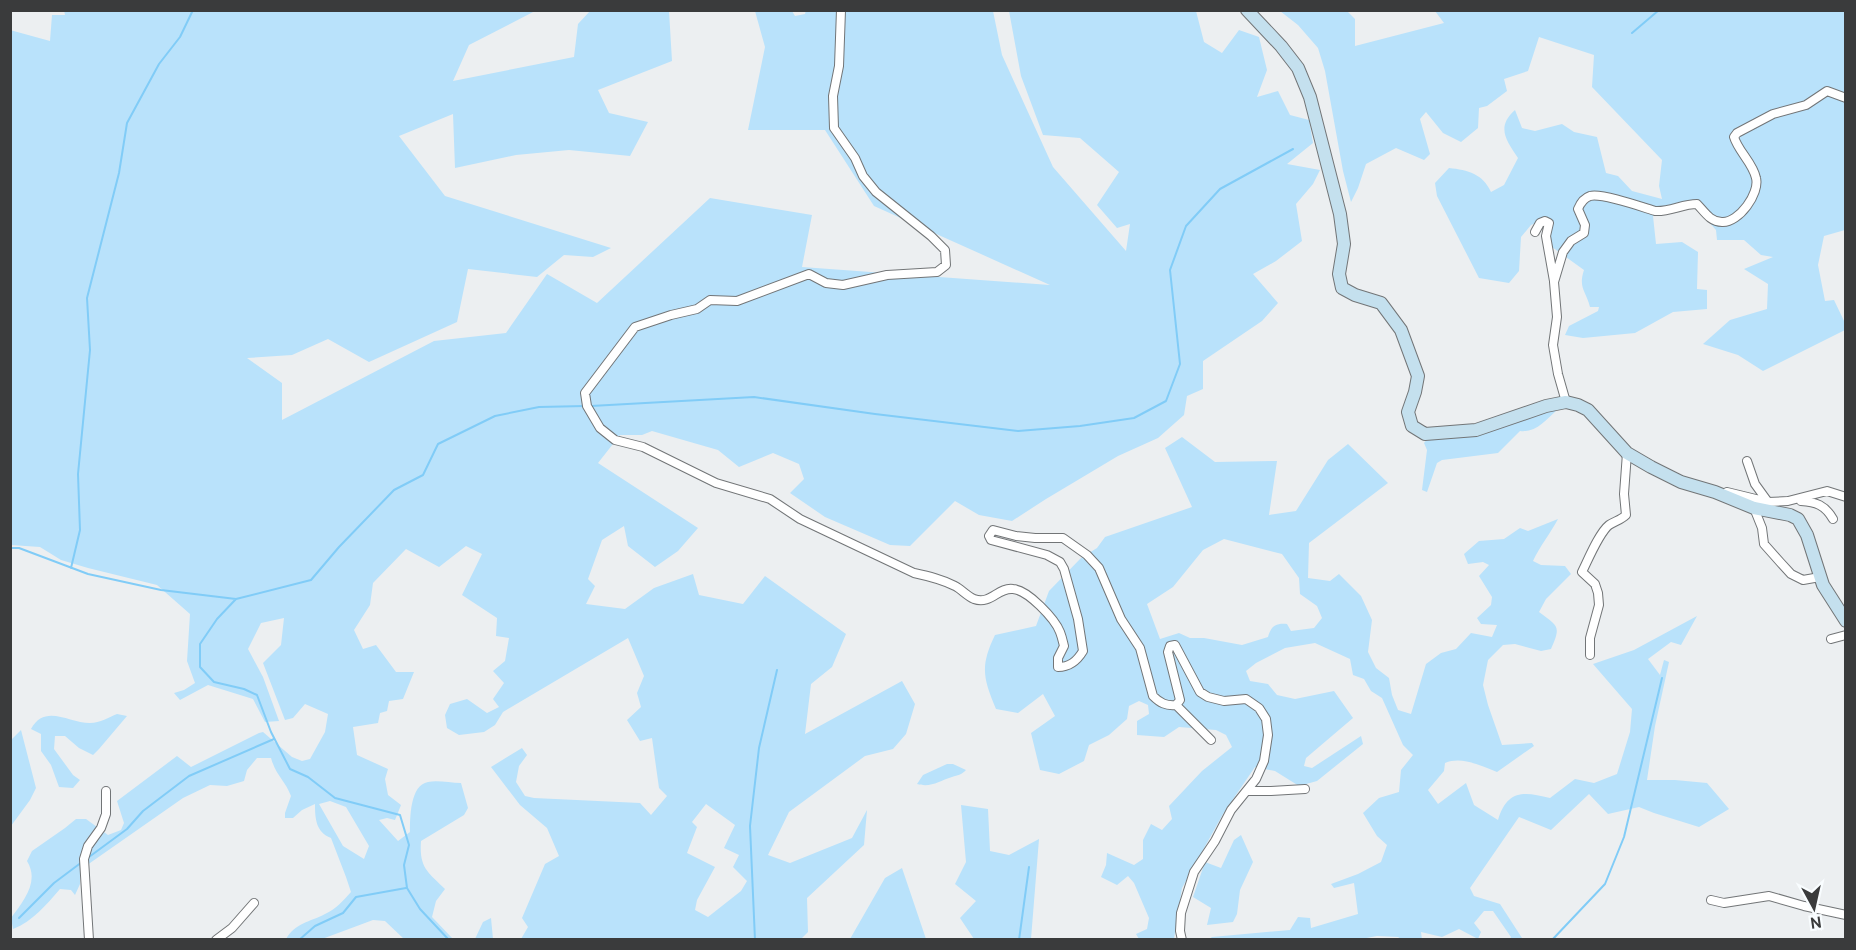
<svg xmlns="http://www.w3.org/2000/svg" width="1856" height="950" font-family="Cabin,sans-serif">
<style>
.green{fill:#b9e2fb;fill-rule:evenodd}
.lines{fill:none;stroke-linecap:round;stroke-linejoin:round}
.stream{stroke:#81ccf7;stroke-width:2}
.minor-casing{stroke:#727577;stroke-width:10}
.secondary-casing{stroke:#727577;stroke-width:14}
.minor{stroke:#fff;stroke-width:8}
.secondary{stroke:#c4e0ee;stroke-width:12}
</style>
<rect width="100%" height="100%" fill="#eceff1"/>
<path class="green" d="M 64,10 L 535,11 L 469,45 L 453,81 L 574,57 L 578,24 L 590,11 L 669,11 L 672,61 L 598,90 L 609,113 L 648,122 L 630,156 L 569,150 L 516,155 L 455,168 L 453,114 L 399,136 L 445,196 L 611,248 L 593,257 L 564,255 L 537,277 L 468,269 L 457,322 L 369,362 L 328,339 L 292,355 L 247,358 L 282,383 L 282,420 L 434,341 L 506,333 L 547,274 L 597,303 L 710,198 L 812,215 L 802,267 L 1050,285 L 874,206 L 825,130 L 748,130 L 765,47 L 755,11 L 792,11 L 795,16 L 805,14 L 806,10 L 993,11 L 1002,55 L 1053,167 L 1126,251 L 1130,224 L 1117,228 L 1097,205 L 1119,172 L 1080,138 L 1043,135 L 1021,76 L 1009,11 L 1196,11 L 1204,42 L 1222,53 L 1239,30 L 1259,37 L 1267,70 L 1257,97 L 1278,91 L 1290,115 L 1309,120 L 1313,143 L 1287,164 L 1320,170 L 1313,184 L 1296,204 L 1302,241 L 1276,261 L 1253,274 L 1278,303 L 1262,321 L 1203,361 L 1203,389 L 1187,396 L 1184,415 L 1158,438 L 1118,456 L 1046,499 L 1012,521 L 979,515 L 955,501 L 910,546 L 890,545 L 825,517 L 790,493 L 804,479 L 799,464 L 773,453 L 739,467 L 718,450 L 652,431 L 642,435 L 620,435 L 598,463 L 698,528 L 678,551 L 655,567 L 628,546 L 624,526 L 602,540 L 588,579 L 595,586 L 586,604 L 625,609 L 654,588 L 693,574 L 699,595 L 743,604 L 765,576 L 846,634 L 832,667 L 811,684 L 805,734 L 902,681 L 915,704 L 906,734 L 893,749 L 865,756 L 789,812 L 768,855 L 790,863 L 852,838 L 867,810 L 864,845 L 807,898 L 808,932 L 801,939 L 521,939 L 528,927 L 522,918 L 545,864 L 559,856 L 547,828 L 520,805 L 491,767 L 522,748 L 527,755 L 519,766 L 516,782 L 525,796 L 534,798 L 640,803 L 651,815 L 667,796 L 659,788 L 652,738 L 640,741 L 627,720 L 641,707 L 637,693 L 644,676 L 628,638 L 503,712 L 495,725 L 484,732 L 459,735 L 447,728 L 445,715 L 450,704 L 467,699 L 487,713 L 499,707 L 493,699 L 504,683 L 493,671 L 505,661 L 509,638 L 496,636 L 497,618 L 462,595 L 482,554 L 466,546 L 439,567 L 406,549 L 373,583 L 370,605 L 354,630 L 363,649 L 376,645 L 396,672 L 414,672 L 403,699 L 389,701 L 387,711 L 380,713 L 378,723 L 353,727 L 357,755 L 388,769 L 385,779 L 388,795 L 401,805 L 395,820 L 387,818 L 379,820 L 398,841 L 410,832 C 410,818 410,785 428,782 C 438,780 450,783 461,783 L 468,808 L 464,815 L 421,841 C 419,868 428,872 445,889 L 436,901 L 432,917 L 453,939 L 404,939 L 385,921 L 373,920 L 322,939 L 286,939 C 295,923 310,922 325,914 C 336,909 343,901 351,892 L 346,877 L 331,838 C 316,832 315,819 315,804 L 302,810 L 293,818 L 285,818 L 285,813 L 291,796 C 285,780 276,776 271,758 L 257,758 L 247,770 L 244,781 L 227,786 L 210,785 L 183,798 L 80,870 L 80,884 L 75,895 L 71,890 L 60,889 C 46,905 33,921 13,929 L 11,918 C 23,901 40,882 27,861 L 32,851 L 65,828 L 76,819 L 86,819 L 108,835 L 121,830 L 124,823 L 117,801 L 177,756 L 191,767 L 259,733 L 263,732 L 292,757 L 302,761 L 310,759 L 325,732 L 328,714 L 305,704 L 293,718 L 285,720 L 263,663 L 281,645 L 284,618 L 261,623 L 248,649 L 263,677 L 279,721 L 265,722 L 253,699 L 208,685 L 180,700 L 174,693 L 184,690 L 195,683 L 187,661 L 190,614 L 157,585 L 88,568 L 61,560 L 40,547 L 11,545 L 10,30 L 50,41 L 52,15 L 65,15 ZM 330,801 L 346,807 L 369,846 L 364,859 L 343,846 L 319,804 ZM 706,804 L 735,825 L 724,848 L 739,855 L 733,867 L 747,881 L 741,891 L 708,917 L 695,910 L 697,900 L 715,867 L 687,853 L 697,827 L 692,822 Z
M 1280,11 L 1347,11 L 1355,19 L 1355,46 L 1444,23 L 1435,11 L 1845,11 L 1845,230 L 1824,236 L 1818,265 L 1825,301 L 1834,300 L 1845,323 L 1845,330 L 1763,371 L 1738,355 L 1703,344 L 1730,320 L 1767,309 L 1768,284 L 1744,269 L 1773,257 L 1761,255 L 1744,240 L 1717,240 L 1716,230 L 1689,200 L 1665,209 L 1653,216 L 1656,244 L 1682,242 L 1698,252 L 1697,289 L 1707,290 L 1707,309 L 1673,312 L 1635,333 L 1583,338 L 1565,335 L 1569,326 L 1598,311 L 1599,307 L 1590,307 C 1586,291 1578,288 1584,270 L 1552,247 L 1546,218 L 1531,225 L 1521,237 L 1519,271 L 1509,283 L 1479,278 L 1437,196 L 1435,183 L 1449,168 C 1468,170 1483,174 1491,192 L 1504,185 L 1518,158 C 1506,140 1496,127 1515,110 L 1522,128 L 1535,131 L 1562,124 L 1574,132 L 1597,137 L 1606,173 L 1618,176 L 1632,191 L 1662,199 L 1659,186 L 1662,160 L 1592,87 L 1594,55 L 1539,37 L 1528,71 L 1504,79 L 1507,91 L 1487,106 L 1479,108 L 1478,128 L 1461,142 L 1443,133 L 1426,112 L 1420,119 L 1430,154 L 1424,160 L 1396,148 L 1366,164 L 1358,188 L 1351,202 L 1343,171 L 1325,71 L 1318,48 L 1298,25 Z
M 1546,410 L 1557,410 C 1546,420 1536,433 1520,431 L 1498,453 L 1442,460 L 1437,463 L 1427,492 L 1422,490 L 1427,450 L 1424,443 L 1428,438 Z
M 1182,437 L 1215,462 L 1277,461 L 1269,515 L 1296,511 L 1328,460 L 1348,444 L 1388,483 L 1309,543 L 1308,578 L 1330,581 L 1339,574 L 1361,596 L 1372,620 L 1368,652 L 1376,668 L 1389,678 L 1392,695 L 1398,710 L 1411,714 L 1426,664 L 1441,653 L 1456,649 L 1471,633 L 1492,637 L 1497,625 L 1481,624 L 1477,618 L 1491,605 L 1492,597 L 1479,576 L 1489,565 L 1483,562 L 1468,564 L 1464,554 L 1479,541 L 1504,539 L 1520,528 L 1528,531 L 1558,519 C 1550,534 1540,546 1533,561 L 1541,565 L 1565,566 L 1571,574 L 1546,599 L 1539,612 C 1557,626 1562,625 1551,649 L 1541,651 L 1515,644 L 1503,645 L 1488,660 L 1483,685 L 1488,705 L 1502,745 L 1532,743 L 1534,746 L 1497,772 C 1481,766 1462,756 1445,763 L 1444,771 L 1428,790 L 1438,804 L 1466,783 L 1474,805 L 1498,820 C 1507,790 1523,791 1550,798 L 1575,779 L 1594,783 L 1617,774 L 1630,732 L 1632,709 L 1593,664 L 1634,650 L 1697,616 L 1681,645 L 1671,642 L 1648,659 L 1660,675 L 1664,660 L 1669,662 L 1655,726 L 1647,780 L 1675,780 L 1707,783 L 1729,809 L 1699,827 L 1654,813 L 1639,807 L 1608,814 L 1589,794 L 1551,830 L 1519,817 L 1470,888 L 1474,896 L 1500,904 L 1522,938 L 1526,939 L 1510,939 L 1511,937 L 1493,911 L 1484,911 L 1474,923 L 1481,932 L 1478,939 L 1459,929 L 1442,937 L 1421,932 L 1422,940 L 1401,939 L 1398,937 L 1377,936 L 1356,940 L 1209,939 L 1212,937 L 1290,930 L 1298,917 L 1310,918 L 1311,928 L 1358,914 L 1354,883 L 1334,888 L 1331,884 L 1358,874 L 1381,862 L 1387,845 L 1377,836 L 1363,813 L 1379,798 L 1399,792 L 1401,770 L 1413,755 L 1403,745 L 1382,698 L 1371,691 L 1364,679 L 1353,675 L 1350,659 L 1315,643 L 1285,648 L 1256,663 L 1246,671 L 1250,681 L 1268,684 L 1277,695 L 1295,699 L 1334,691 L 1353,718 L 1306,758 L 1304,766 L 1312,768 L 1361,736 L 1363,744 L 1317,781 L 1299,786 L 1275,771 L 1255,767 L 1223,814 L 1182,888 L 1174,939 L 1139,939 L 1136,934 L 1147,929 L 1149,918 L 1134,883 L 1128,876 L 1117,885 L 1101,877 L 1106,865 L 1107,853 L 1134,865 L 1143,859 L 1143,840 L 1151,824 L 1162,830 L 1172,819 L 1169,806 L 1202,771 L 1232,747 L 1226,735 L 1216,730 L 1179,727 L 1164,737 L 1137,735 L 1137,721 L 1149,714 L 1148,705 L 1139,701 L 1129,706 L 1127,719 L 1109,735 L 1089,745 L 1084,761 L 1059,774 L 1040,770 L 1031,733 L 1055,716 L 1043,694 L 1018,713 L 996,709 C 983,678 980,666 995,635 L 1036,626 L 1049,591 L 1081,558 L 1097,548 L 1105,537 L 1192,507 L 1165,448 ZM 1224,539 L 1282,554 L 1299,578 L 1300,594 L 1317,606 L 1322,618 L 1314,628 L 1291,631 L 1287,624 C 1276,623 1271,626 1268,637 L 1242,645 L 1204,638 L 1190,638 L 1179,633 L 1160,639 L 1147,604 L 1173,587 L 1203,550 Z
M 117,714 L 127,716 L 99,749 L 93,755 L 79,748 L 65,736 L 55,736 L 54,749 L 73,775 L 80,780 L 73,788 L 59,787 L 51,765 L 41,751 L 41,734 L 31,729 C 45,703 69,723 90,723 C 100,723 109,717 117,714 Z
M 21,730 L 36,788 L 30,800 L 11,826 L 11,740 Z
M 947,764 L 953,764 L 966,770 C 961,775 958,775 952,777 C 939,781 931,788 917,784 L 923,775 Z
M 961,805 L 988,809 L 990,851 L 1009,855 L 1039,839 L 1031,939 L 974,939 L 960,918 L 976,901 L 955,884 L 966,862 Z
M 1241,835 L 1253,862 L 1240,890 L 1237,914 L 1233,922 L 1207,925 L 1211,908 L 1193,897 L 1205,862 L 1221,868 L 1234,840 Z
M 902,868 L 926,939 L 850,939 L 885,878 Z
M 491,918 L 493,939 L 475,939 L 483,922 Z"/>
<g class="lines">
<path class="stream" d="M 1632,33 L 1659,10
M 591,406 L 754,397 L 875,414 L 1018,431 L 1080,426 L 1134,418 L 1166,401 L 1180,364 L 1170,270 L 1186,226 L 1220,189 L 1293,149
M 10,548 L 19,548 L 88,574 L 161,590 L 236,599 L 311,580 L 339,547 L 394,490 L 423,475 L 438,444 L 495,416 L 539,407 L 585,406
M 71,568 L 80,530 L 78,474 L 90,350 L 87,298 L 119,173 L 127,123 L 159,64 L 180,37 L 193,10
M 236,599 L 217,619 L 200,644 L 200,667 L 214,682 L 244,689 L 257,695 L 271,732 L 290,769 L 308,777 L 335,798 L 400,815 L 409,845 L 404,865 L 407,888 L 420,909 L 449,940
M 89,857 L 127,829 L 143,811 L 189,776 L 274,739
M 19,918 L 54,883 L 82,862
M 299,940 L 315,926 L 343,913 L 356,897 L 406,888
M 755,940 L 750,826 L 759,748 L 777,670
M 1019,940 L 1029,867
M 1552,940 L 1605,884 L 1624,837 L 1662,678"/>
<defs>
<path id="minor" d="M 841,10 L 839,66 L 833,96 L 834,128 L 855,158 L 863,176 L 876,192 L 931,236 L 945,250 L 946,265 L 937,272 L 887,275 L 843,285 L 826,283 L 809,274 L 737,301 L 710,300 L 697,309 L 671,315 L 635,327 L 585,393 L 587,406 L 600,428 L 615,440 L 643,447 L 716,483 L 770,499 L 800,519 L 914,573 C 928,576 942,579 955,586 C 961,589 967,596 974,599 C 991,605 998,587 1013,589 C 1028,590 1055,619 1060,632 C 1062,637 1063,642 1064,646 L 1058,658 L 1058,667 C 1070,667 1077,661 1083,651 L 1078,619 L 1064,569 L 1060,562 L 1047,555 L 991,540 L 989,536 L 993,530 L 1016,536 L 1035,538 L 1063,538 L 1087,555 L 1099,568 L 1121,619 L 1140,648 L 1153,696 C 1160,703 1166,706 1176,705 L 1180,700 L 1168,652 L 1170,646 L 1175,645 L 1200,692 L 1208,697 L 1224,701 L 1246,699 L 1259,708 L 1266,719 L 1268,735 L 1264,761 L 1256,779 L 1231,810 L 1215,841 L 1194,872 L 1181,913 L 1180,931 L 1182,940
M 1535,232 L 1540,223 L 1545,221 L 1549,223 L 1546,236 L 1554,281
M 1566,402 L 1558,374 L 1553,345 L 1557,317 L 1554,282 L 1563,252 L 1571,241 L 1584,233 L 1585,225 L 1578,209 C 1580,204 1584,198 1590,196 C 1603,193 1642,207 1655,211 C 1670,212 1682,204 1697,204 C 1704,211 1710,222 1722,222 C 1739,223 1760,193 1756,178 C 1753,163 1738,151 1734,137 L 1737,133 L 1773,114 L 1806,105 L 1827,91 L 1846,98
M 1747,461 L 1755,484 L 1768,502
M 1727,492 L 1768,502 L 1788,501 L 1827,491 L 1846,497
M 1801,501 C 1816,502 1825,505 1833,519
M 1754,508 L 1762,528 L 1764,544 L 1780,562 L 1791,574 L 1803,580 L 1820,577
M 1831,639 L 1846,635
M 1590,655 L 1590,638 L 1599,605 L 1598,593 L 1595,584 L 1582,572 C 1588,560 1599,533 1609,525 C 1615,521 1621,520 1626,515 L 1624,494 L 1627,453
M 1176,705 L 1211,740
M 1247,791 L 1271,791 L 1305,789
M 1711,900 L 1724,903 L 1769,896 L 1804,906 L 1846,915
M 89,940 L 84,859 L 88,846 L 101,828 L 106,814 L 106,791
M 216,940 L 232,928 L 254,903"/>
<path id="secondary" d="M 1247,10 L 1281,46 L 1298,68 L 1310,97 L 1340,214 L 1344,244 L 1339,274 L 1342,288 L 1355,295 L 1381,303 L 1401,330 L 1418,376 L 1415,392 L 1408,412 L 1412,426 L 1425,434 L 1476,430 L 1546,406 L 1566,402 L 1578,405 L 1588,410 L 1627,453 L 1651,467 L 1681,482 L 1715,492 L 1754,508 L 1790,515 L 1798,519 L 1807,535 L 1823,585 L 1846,621"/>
</defs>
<use href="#minor" class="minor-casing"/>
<use href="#secondary" class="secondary-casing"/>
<use href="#minor" class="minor"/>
<use href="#secondary" class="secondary"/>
</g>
<rect width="1856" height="950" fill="none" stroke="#3a3b3c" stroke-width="24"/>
<g transform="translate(1814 908) rotate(172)" stroke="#f9fdff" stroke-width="4.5" paint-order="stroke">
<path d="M0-4.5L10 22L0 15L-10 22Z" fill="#3a3b3c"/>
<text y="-9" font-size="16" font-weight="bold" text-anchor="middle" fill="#3a3b3c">N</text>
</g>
</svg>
